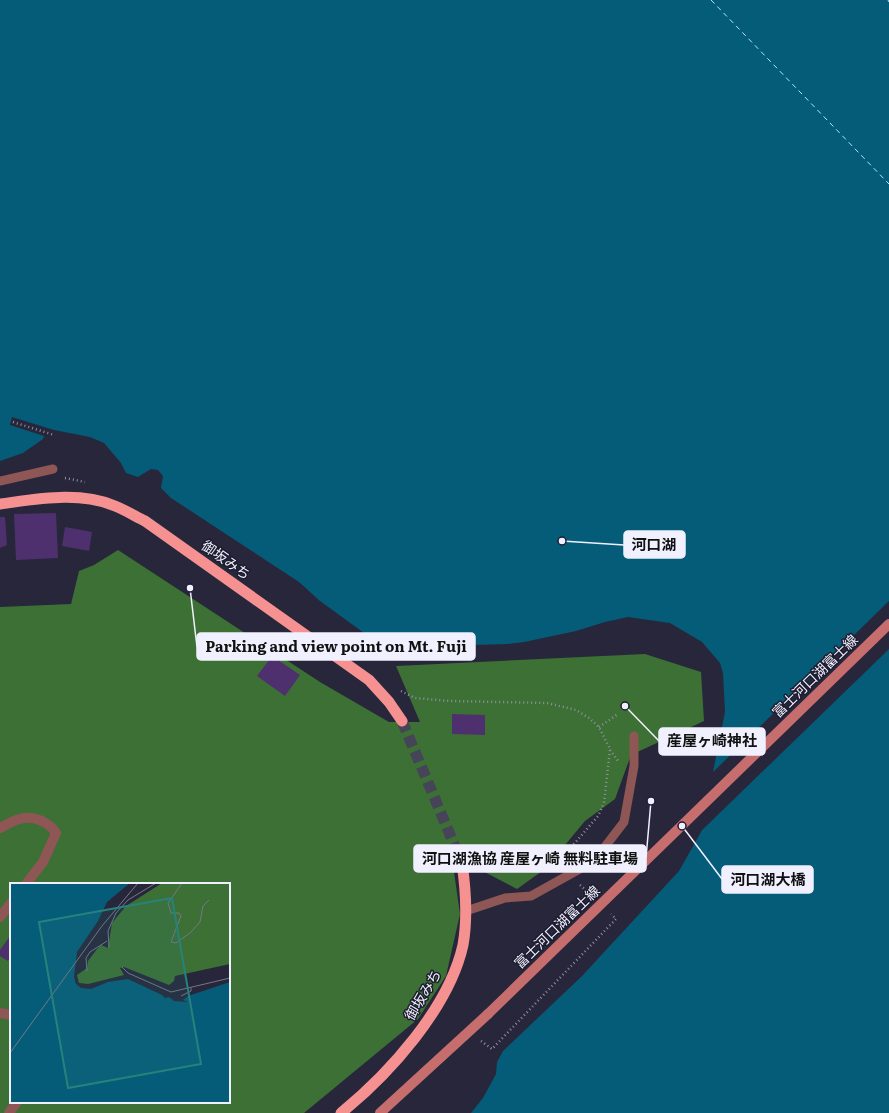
<svg xmlns="http://www.w3.org/2000/svg" width="889" height="1113" font-family="Literata,'Noto Sans JP',serif">
<style>
.forest{fill:#3d7034;fill-rule:evenodd}
.water{fill:#055c79}
.pier{fill:#27263b}
.lines{fill:none;stroke-linecap:round;stroke-linejoin:round}
.ferry{stroke:#b8e5fa;stroke-width:1;stroke-dasharray:5 4;stroke-linecap:butt}
.building{fill:#4e306f}
.trunk-tunnel{stroke:#454458;stroke-width:11;stroke-dasharray:11 5.5;stroke-linecap:butt}
.path{stroke:#9190a1;stroke-width:2.5;stroke-dasharray:1 3;stroke-linecap:butt}
.service{stroke:#8e5655;stroke-width:9}
.minor{stroke:#8e5655;stroke-width:10}
.secondary{stroke:#c66d6d;stroke-width:10}
.trunk{stroke:#f59291;stroke-width:11}
.secondary-bridge{stroke:#c66d6d;stroke-width:10}
.labels{text-anchor:middle;stroke-width:3;stroke-linejoin:round;paint-order:stroke}
.street-label{font-size:14px;fill:#f0f0fe;stroke:#1d1d30}
.inset-river{fill:none;stroke:#055c79;stroke-width:2}
.inset-road{fill:none;stroke:#777789;stroke-width:1}
.view{fill:#26827c;fill-opacity:0.15;stroke:#26827c;stroke-width:2}
.inset-edge{fill:none;stroke:#f0f0fe;stroke-width:2}
.leader{fill:none;stroke:#f0f0fe;stroke-width:1.5}
.callout-dot{fill:#f0f0fe;stroke:#1d1d30;stroke-width:1.5}
.callout{fill:#f0f0fe;stroke:#f0f0fe;stroke-width:1.5}
.callout-label{font-size:15px;text-anchor:middle;font-weight:bold;fill:#111}
</style>
<rect width="100%" height="100%" fill="#27263b"/>
<path class="forest" d="M 118,550 L 320,682 L 389,722 L 420,722 L 396,666 L 645,654 L 701,672 L 704,721 L 631,755 L 615,799 L 585,821 L 545,869 L 517,889 L 473,866 L 454,872 L 460,914 L 446,976 L 418,1019 L 304,1113 L 0,1113 L 0,607 L 71,604 L 79,571 L 94,565 ZM 11,884 L 229,884 L 229,1102 L 11,1102 Z"/>
<path class="water" d="M 0,0 L 889,0 L 889,1113 L 471,1113 L 483,1098 L 496,1074 L 497,1062 L 503,1051 L 582,976 L 679,871 L 701,832 L 725,712 L 723,673 L 720,663 L 702,642 L 670,623 L 628,617 L 605,622 L 576,631 L 524,642 L 508,644 L 435,646 L 376,638 L 364,633 L 320,601 L 299,582 L 171,498 L 161,488 L 163,476 L 158,470 L 151,469 L 138,477 L 126,473 L 121,463 L 104,443 L 90,437 L 54,430 L 12,417 L 10,425 L 44,436 L 43,439 L 23,453 L 0,461 Z"/>
<path class="pier" d="M 889,601 L 889,649 L 696,836 L 699,831 L 711,774 Z"/>
<g class="lines">
<path class="ferry" d="M 711,0 L 889,184
M 888,0 L 889,2"/>
</g>
<path class="building" d="M 56,513 L 58,558 L 16,560 L 14,514 Z
M 0,517 L 5,517 L 7,545 L 0,548 Z
M 65,527 L 92,532 L 89,551 L 62,546 Z
M 272,656 L 300,675 L 285,696 L 257,676 Z
M 452,714 L 485,715 L 485,735 L 452,734 Z
M 10,936 L 11,956 L 8,961 L 0,956 L 0,950 Z"/>
<g class="lines">
<path class="trunk-tunnel" d="M 402,721 L 462,863"/>
<path class="path" d="M 13,422 L 54,435
M 65,478 L 85,482
M 401,691 L 415,698 L 450,701 L 547,703 L 576,710 L 589,718 L 599,727 L 610,749 L 604,803 L 598,816 L 557,864
M 599,727 L 618,714
M 610,750 L 619,762
M 580,885 L 591,895
M 481,1041 L 492,1049 L 616,919 L 611,914"/>
<path class="service" d="M 0,481 L 53,469
M 466,911 L 505,898 L 531,896 L 594,861 L 624,822 L 634,766 L 634,736"/>
<path class="minor" d="M 0,828 C 6,825 13,820 20,819 C 33,815 49,822 56,833 L 43,862 L 26,884
M 0,917 L 11,903
M 0,1013 L 11,1015
M 9,1113 L 17,1102"/>
<path class="secondary" d="M 380,1113 L 488,1014"/>
<path class="trunk" d="M 0,504 C 38,499 79,491 115,506 C 125,510 135,516 145,521 L 369,680 L 389,702 L 402,721
M 341,1113 C 389,1074 449,1008 463,945 C 468,917 466,891 462,863"/>
<path class="secondary-bridge" d="M 488,1014 L 889,624"/>
</g>
<g class="labels">
<g class="street-label">
<text transform="translate(226 560) rotate(35)" y="5">御坂みち</text>
<text transform="translate(815 676) rotate(-44)" y="5">富士河口湖富士線</text>
<text transform="translate(557 927) rotate(-44)" y="5">富士河口湖富士線</text>
<text transform="translate(423 995) rotate(-59)" y="5">御坂みち</text>
</g>
</g>
<g transform="translate(10 883)">
<rect width="220" height="220" fill="#27263b"/>
<path d="M 152,0 L 220,0 L 220,81 L 165,93 L 164,98 L 159,102 L 114,84 L 110,85 L 114,92 L 78,101 L 69,100 L 67,92 L 77,85 L 78,78 L 87,66 L 91,62 L 98,65 L 102,40 L 116,23 Z" fill="#3d7034"/>
<path d="M 0,0 L 120,0 L 97,19 L 88,38 L 67,69 L 64,94 L 66,101 L 71,105 L 81,106 L 98,99 L 118,96 L 152,112 L 155,115 L 159,114 L 164,118 L 178,119 L 173,117 L 178,113 L 220,99 L 220,220 L 0,220 Z" fill="#055c79"/>
<path class="inset-river" d="M 0,137 L 13,148M 17,151 L 109,220M 9,160 L 75,220"/>
<path class="inset-road" d="M 172,0 L 158,20 L 161,30 L 169,30 L 171,33 L 161,59 L 166,60 L 180,50 L 190,39 L 193,23 L 199,17M 99,65 L 98,48 L 106,30 L 118,17 L 146,0M 112,84 L 118,90 L 161,109 L 220,95M 77,88 L 76,75 L 80,69 L 97,58M 171,113 L 181,108 L 181,105M 0,170 L 92,43 L 128,0"/>
<path class="view" d="M 162,15 L 191,181 L 58,205 L 29,39 Z"/>
<rect width="220" height="220" class="inset-edge"/>
</g>
<path class="leader" d="M562 541L624 545M190 588L197 647M625 706L659 741M651 801L646 858M682 826L722 879"/>
<g class="callout-dot">
<circle cx="562" cy="541" r="4"/>
<circle cx="190" cy="588" r="4"/>
<circle cx="625" cy="706" r="4"/>
<circle cx="651" cy="801" r="4"/>
<circle cx="682" cy="826" r="4"/>
</g>
<g class="callout">
<rect x="624" y="531" width="61" height="27" rx="4"/>
<rect x="197" y="633" width="278" height="27" rx="4"/>
<rect x="659" y="728" width="106" height="27" rx="4"/>
<rect x="414" y="845" width="232" height="27" rx="4"/>
<rect x="722" y="866" width="91" height="27" rx="4"/>
</g>
<g class="callout-label">
<text x="654" y="550">河口湖</text>
<text x="336" y="652">Parking and view point on Mt. Fuji</text>
<text x="712" y="746">産屋ヶ崎神社</text>
<text x="530" y="864">河口湖漁協 産屋ヶ崎 無料駐車場</text>
<text x="768" y="885">河口湖大橋</text>
</g>
</svg>
